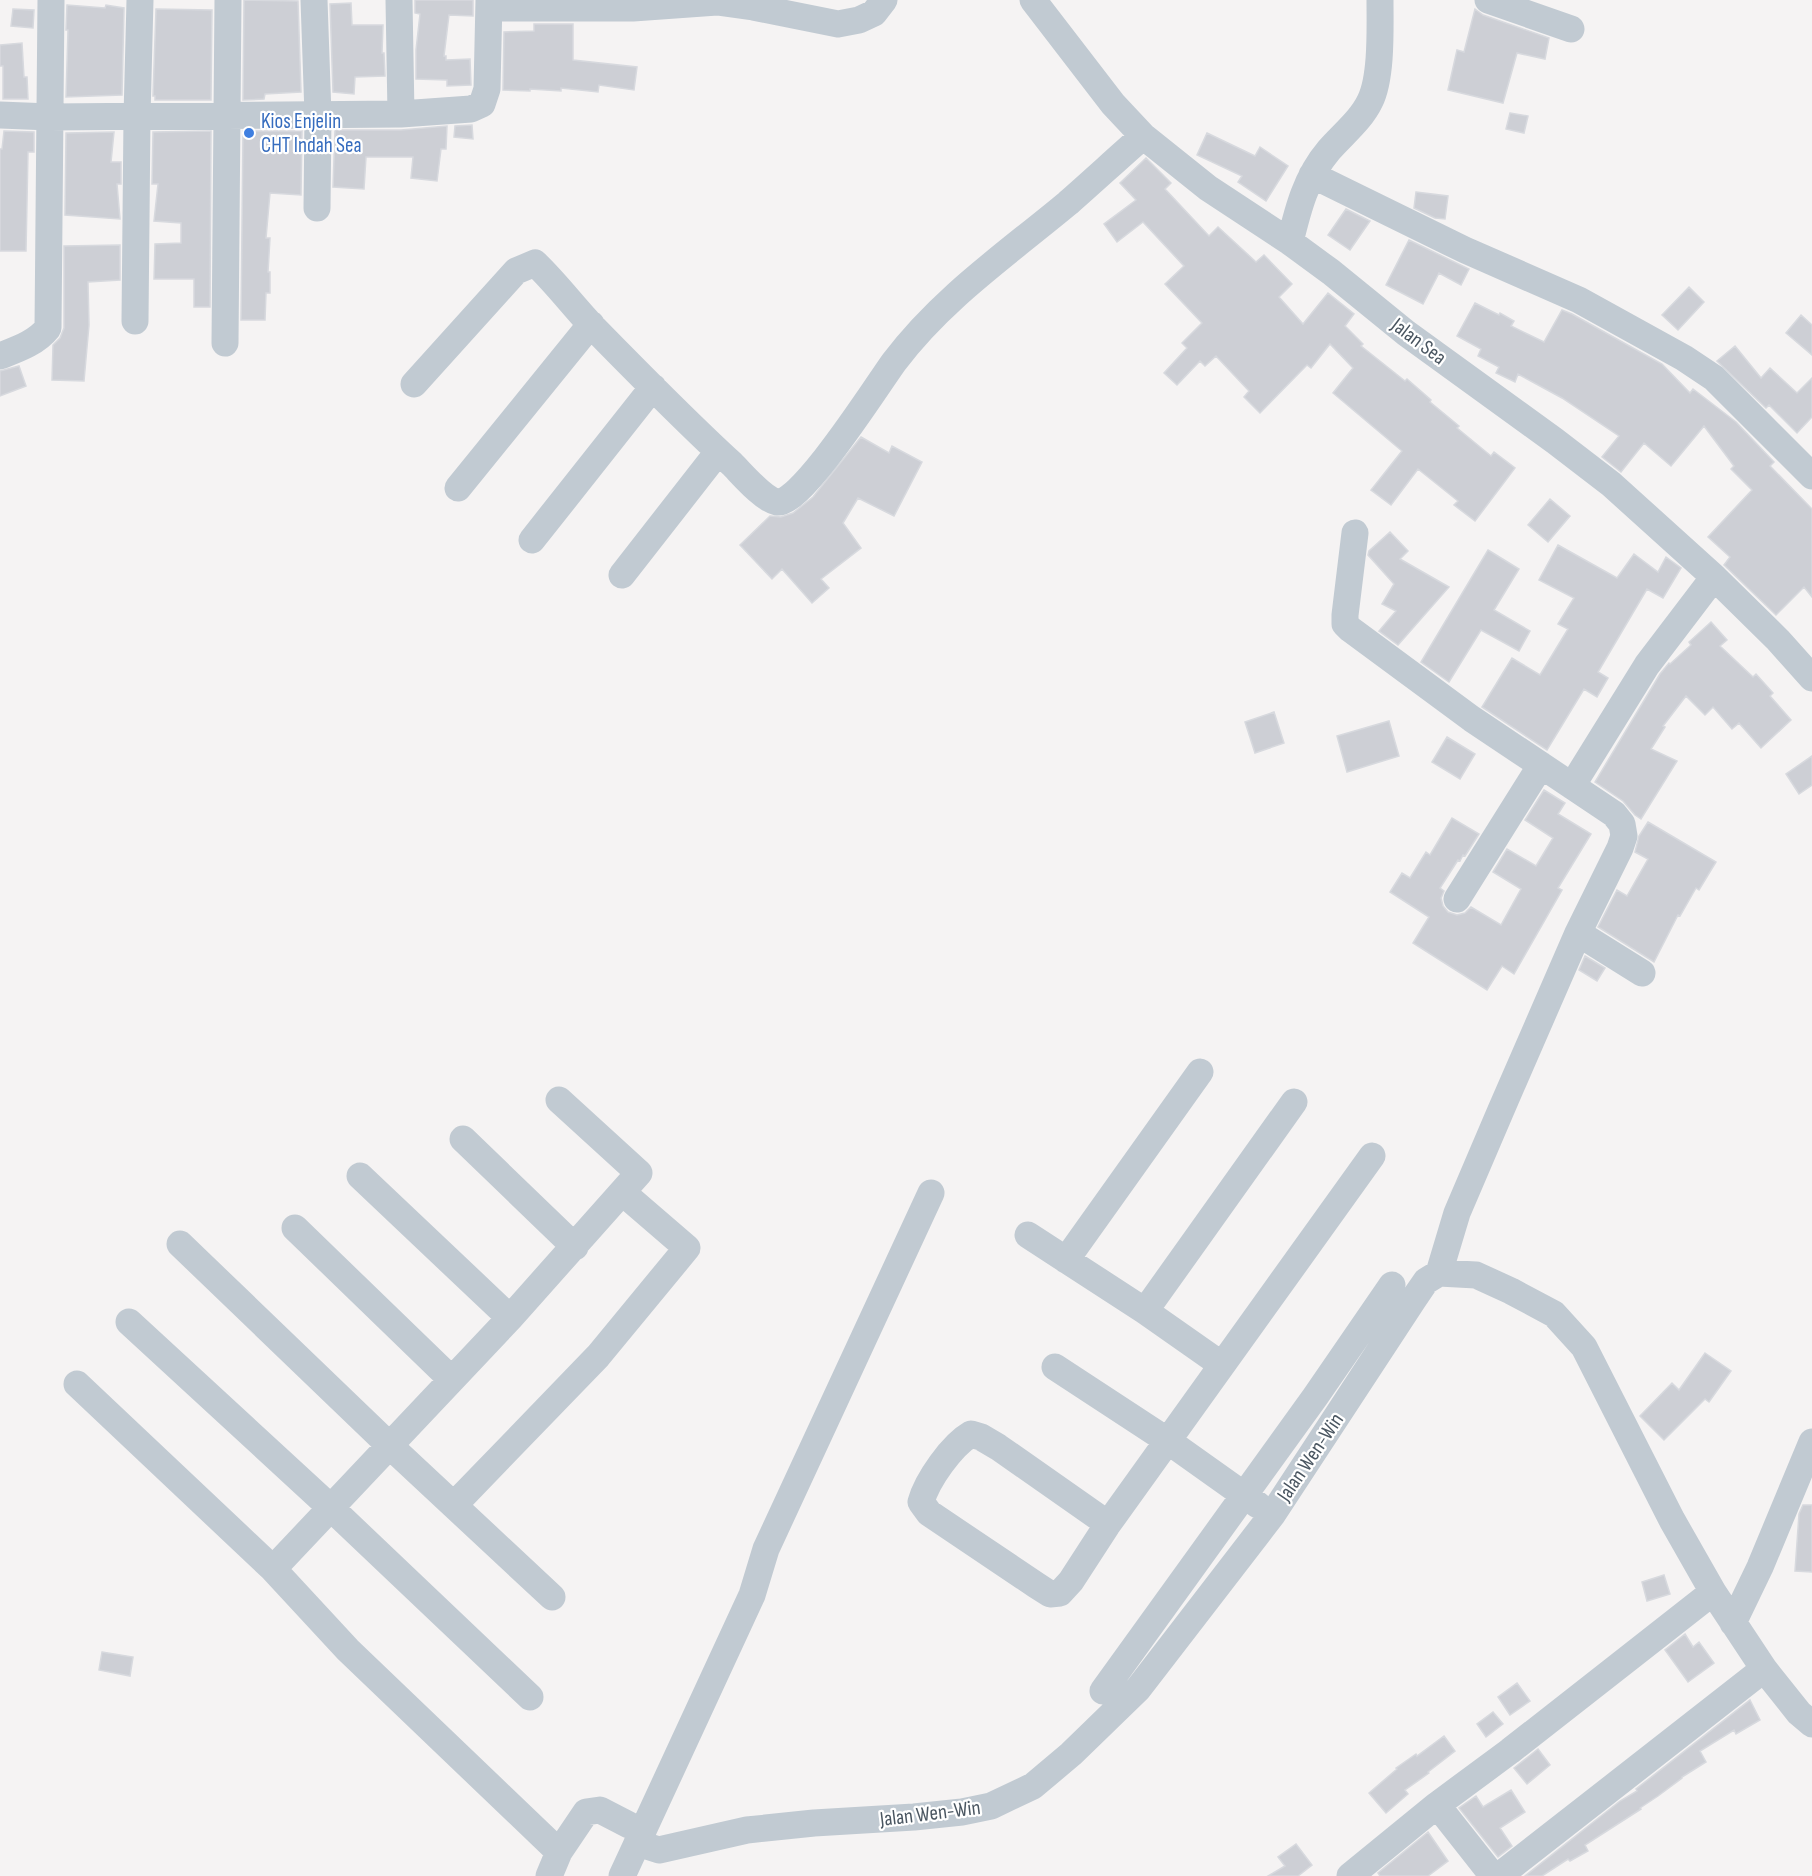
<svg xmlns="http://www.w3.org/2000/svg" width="1812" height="1876" font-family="'Sofia Sans Condensed',sans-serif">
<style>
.building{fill:#cdcfd5;stroke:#d7d9de;stroke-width:1.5}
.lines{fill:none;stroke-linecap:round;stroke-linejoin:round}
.minor{stroke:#c1cad2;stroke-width:27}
.shop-dot{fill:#3f7fe0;stroke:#fff;stroke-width:2}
.labels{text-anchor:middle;stroke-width:4.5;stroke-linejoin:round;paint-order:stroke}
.shop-label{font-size:21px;fill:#366cbe;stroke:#fff;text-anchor:start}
.street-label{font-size:21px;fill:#4a5661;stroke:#fff}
</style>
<rect width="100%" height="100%" fill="#f5f3f3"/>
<path class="building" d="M 244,0 L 298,1 L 301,92 L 265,94 L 264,99 L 243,100 Z
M 415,0 L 473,0 L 473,16 L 449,15 L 444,56 L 446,56 L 446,60 L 470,59 L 471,85 L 447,86 L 447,80 L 416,79 L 416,50 L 420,14 L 415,13 Z
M 351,3 L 352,25 L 383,25 L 382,53 L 384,53 L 385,76 L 355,77 L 354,94 L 333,92 L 330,4 Z
M 67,5 L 105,8 L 106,5 L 124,8 L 122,95 L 66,97 L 68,30 L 66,30 Z
M 13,9 L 34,10 L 33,28 L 11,26 Z
M 156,9 L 212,10 L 211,100 L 155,100 L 155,96 L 153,96 Z
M 1475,9 L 1483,15 L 1549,38 L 1545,59 L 1517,53 L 1503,103 L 1448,90 L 1457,50 L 1464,52 Z
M 534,24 L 573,24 L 573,60 L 637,67 L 634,90 L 599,85 L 598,92 L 561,88 L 561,91 L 530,89 L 530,91 L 503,90 L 504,32 L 534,31 Z
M 22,43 L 24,77 L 27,77 L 28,99 L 3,99 L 3,66 L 0,66 L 0,45 Z
M 1510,113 L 1528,116 L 1524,133 L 1506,129 Z
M 472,125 L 473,139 L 454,137 L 455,126 Z
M 447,126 L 446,149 L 441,149 L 437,181 L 411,178 L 413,157 L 366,157 L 364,189 L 333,187 L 335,130 L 401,130 Z
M 4,131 L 34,132 L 34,152 L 28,152 L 26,251 L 0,251 L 0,149 L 2,149 Z
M 211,131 L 210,307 L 194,307 L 194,279 L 154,279 L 155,244 L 181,243 L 181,223 L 154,221 L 158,184 L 152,184 L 153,132 Z
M 243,131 L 302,131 L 301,195 L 270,193 L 266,238 L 270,238 L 268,272 L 270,272 L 270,293 L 266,293 L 265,320 L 241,320 Z
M 114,132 L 111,162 L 121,162 L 121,184 L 117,184 L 120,219 L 65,215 L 66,133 Z
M 1207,133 L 1255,156 L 1260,147 L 1288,166 L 1266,201 L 1238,182 L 1242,176 L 1197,155 Z
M 1146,158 L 1171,183 L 1165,189 L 1209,236 L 1218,227 L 1256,262 L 1264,255 L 1292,284 L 1279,297 L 1303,324 L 1328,293 L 1354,314 L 1345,326 L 1363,344 L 1361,346 L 1405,381 L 1407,379 L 1431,400 L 1430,402 L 1459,426 L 1457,428 L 1491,456 L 1494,452 L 1515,468 L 1475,521 L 1454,505 L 1458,501 L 1418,469 L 1391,505 L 1371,490 L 1402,451 L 1333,393 L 1353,368 L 1330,344 L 1311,368 L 1307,365 L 1260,413 L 1244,397 L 1249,391 L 1216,356 L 1205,366 L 1200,361 L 1177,385 L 1164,373 L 1187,348 L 1182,343 L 1202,323 L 1165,284 L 1184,266 L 1143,222 L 1117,242 L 1104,224 L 1136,200 L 1120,183 Z
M 1416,192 L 1448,196 L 1445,219 L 1435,218 L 1414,208 Z
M 1346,209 L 1370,221 L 1350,250 L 1328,235 Z
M 1409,240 L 1469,269 L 1461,285 L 1439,273 L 1423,304 L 1386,285 Z
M 120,245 L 120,280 L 88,282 L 89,325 L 84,381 L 52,380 L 53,345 L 60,338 L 64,328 L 64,246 Z
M 1689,287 L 1704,302 L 1678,330 L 1662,315 Z
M 1475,303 L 1499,315 L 1500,313 L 1514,321 L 1511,326 L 1544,342 L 1562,310 L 1572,314 L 1662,364 L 1690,393 L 1693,389 L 1736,422 L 1774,462 L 1770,466 L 1812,509 L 1812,597 L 1804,587 L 1776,615 L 1724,565 L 1730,557 L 1708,537 L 1752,490 L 1731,469 L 1734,466 L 1704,426 L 1671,466 L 1644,443 L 1621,472 L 1602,457 L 1619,436 L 1562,398 L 1518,374 L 1515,382 L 1496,373 L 1499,367 L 1478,356 L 1481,349 L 1457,336 Z
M 1801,315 L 1812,325 L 1812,355 L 1786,333 Z
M 1735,346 L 1761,378 L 1770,368 L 1797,393 L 1812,378 L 1812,417 L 1797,433 L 1769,405 L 1766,408 L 1717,361 Z
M 19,366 L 26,386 L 0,396 L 0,371 Z
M 861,437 L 889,453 L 892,446 L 922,462 L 894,516 L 858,498 L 843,523 L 861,548 L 821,579 L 829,588 L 812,603 L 782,569 L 772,579 L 740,545 L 770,516 L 781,517 L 793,513 L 813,497 Z
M 1550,499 L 1570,516 L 1548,542 L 1528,525 Z
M 1390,532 L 1408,551 L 1400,559 L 1449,587 L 1398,645 L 1379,631 L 1396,611 L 1382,604 L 1394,584 L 1368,555 L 1369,551 Z
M 1558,545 L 1617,578 L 1634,554 L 1658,572 L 1666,557 L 1681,568 L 1663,598 L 1647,589 L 1598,672 L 1608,678 L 1597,697 L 1584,689 L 1547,750 L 1482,707 L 1512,658 L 1540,675 L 1568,629 L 1558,624 L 1574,598 L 1539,580 Z
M 1488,550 L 1519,569 L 1494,610 L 1530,631 L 1519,651 L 1481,630 L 1449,682 L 1421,662 Z
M 1711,622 L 1727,640 L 1720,646 L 1753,677 L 1756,674 L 1773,693 L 1770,696 L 1791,720 L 1761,748 L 1739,723 L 1732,729 L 1713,707 L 1705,715 L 1686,696 L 1663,726 L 1665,727 L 1651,749 L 1677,761 L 1641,819 L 1635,815 L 1623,801 L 1595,782 L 1660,674 L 1669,663 L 1670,664 L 1691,645 L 1689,642 Z
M 1274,712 L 1284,743 L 1255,753 L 1245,722 Z
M 1389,721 L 1399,756 L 1347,772 L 1337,736 Z
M 1447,737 L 1475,754 L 1460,779 L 1432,762 Z
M 1812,756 L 1812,785 L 1799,794 L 1786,774 Z
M 1544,790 L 1565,803 L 1558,814 L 1591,834 L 1558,888 L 1562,890 L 1514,974 L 1502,966 L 1487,990 L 1413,943 L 1429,917 L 1390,892 L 1402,873 L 1410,878 L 1426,852 L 1430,855 L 1452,818 L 1479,834 L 1465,856 L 1463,855 L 1460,861 L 1458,860 L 1440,888 L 1444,891 L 1441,898 L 1443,906 L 1448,912 L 1457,915 L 1465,913 L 1471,907 L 1501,925 L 1521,889 L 1493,872 L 1507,849 L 1536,866 L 1553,838 L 1525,820 Z
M 1648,822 L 1716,862 L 1699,890 L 1696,888 L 1680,916 L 1678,915 L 1654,962 L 1598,927 L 1617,890 L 1627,896 L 1648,859 L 1635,852 L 1639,836 Z
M 1585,956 L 1605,968 L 1597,981 L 1579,970 Z
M 1705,1353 L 1731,1371 L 1709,1402 L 1705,1399 L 1664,1440 L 1640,1416 L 1672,1383 L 1679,1390 Z
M 1803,1505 L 1812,1505 L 1812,1572 L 1795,1571 L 1799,1514 Z
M 1664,1575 L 1670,1594 L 1647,1601 L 1642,1582 Z
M 1685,1634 L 1693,1647 L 1699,1642 L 1714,1663 L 1688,1682 L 1665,1650 Z
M 102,1652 L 133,1657 L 130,1676 L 99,1670 Z
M 1517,1683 L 1530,1701 L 1510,1715 L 1498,1697 Z
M 1750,1700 L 1760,1720 L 1736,1734 L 1734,1730 L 1700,1751 L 1706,1762 L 1682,1777 L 1682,1778 L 1658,1796 L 1640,1808 L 1641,1809 L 1585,1845 L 1588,1851 L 1570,1861 L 1568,1859 L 1542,1876 L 1525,1876 L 1620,1801 L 1637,1791 L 1636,1789 Z
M 1493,1712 L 1503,1724 L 1486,1737 L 1477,1724 Z
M 1444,1736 L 1455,1751 L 1428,1772 L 1429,1773 L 1405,1790 L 1408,1794 L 1386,1813 L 1369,1793 L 1397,1769 L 1396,1768 L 1416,1754 L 1417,1756 Z
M 1538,1749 L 1550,1765 L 1527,1784 L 1514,1768 Z
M 1511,1790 L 1525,1812 L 1500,1828 L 1512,1846 L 1498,1857 L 1459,1808 L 1476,1796 L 1483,1807 Z
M 1428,1832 L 1448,1861 L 1428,1876 L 1380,1876 L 1378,1873 Z
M 1296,1844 L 1312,1865 L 1298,1876 L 1268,1876 L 1285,1866 L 1278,1857 Z"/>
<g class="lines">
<path class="minor" d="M 314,0 L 318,115 L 317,208
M 399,0 L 401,114
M 1033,0 L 1113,104 L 1143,136 L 1208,188 L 1290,242 L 1331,272 L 1406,333 L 1555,441 L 1611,484 L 1714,577 L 1778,640 L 1812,678
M 1488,0 L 1571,29
M 489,8 L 633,8 L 717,2 L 753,7 L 838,24 L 859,20 L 874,13 L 884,0
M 0,115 L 50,117 L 401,114 L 471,109 L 482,104 L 487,89 L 489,0
M 1312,175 L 1465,250 L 1579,300 L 1684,358 L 1714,378 L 1812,476
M 1290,242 C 1298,209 1306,177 1329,150 C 1343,134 1361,120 1370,101 C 1382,77 1380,27 1380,0
M 135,321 L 137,117 L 140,0
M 225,343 L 228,0
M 0,356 C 18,349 36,343 48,328 L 51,0
M 414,384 L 516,271 L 535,263 C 556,283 573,306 593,327 C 638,373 684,420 732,464 C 742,474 763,499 777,502 C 800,507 878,384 894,362 C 942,298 1008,253 1068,203 C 1093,181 1118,158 1143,136
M 458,488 L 591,324
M 1355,533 L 1345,615 L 1345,624 L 1350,629 L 1472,719 L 1614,814 L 1622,824 L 1624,836 L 1620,848 L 1578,933 L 1501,1110 L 1457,1213 L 1439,1273
M 532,540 L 653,387
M 622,575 L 718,452
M 1572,786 L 1647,665 L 1714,577
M 1457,899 L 1541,765
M 1578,933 L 1642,973
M 463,1139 L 575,1247
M 360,1176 L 510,1318
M 295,1228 L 451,1379
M 1028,1235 L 1145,1311 L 1222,1365
M 180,1244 L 389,1445 L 552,1597
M 1066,1260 L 1200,1072
M 1145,1311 L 1294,1102
M 129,1322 L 331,1508 L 530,1697
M 1055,1367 L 1168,1441 L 1258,1505
M 77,1384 L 273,1569 L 348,1650 L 559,1852
M 454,1505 L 598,1356 L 687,1248 L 622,1192
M 1108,1524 L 998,1447 L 981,1437 L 971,1434 C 952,1445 927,1480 921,1502 L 929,1513 L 1036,1585 L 1050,1594 L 1060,1593 L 1071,1581 L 1108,1524 L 1372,1156
M 273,1569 L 510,1318 L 639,1173 L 559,1100
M 1733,1623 L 1760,1567 L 1812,1442
M 1103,1691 L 1315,1397 L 1392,1285
M 1437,1805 L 1493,1876
M 637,1843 L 659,1850 L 747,1830 L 814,1823 L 914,1817 L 962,1812 L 991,1806 L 1033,1786 L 1071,1754 L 1138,1689 L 1272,1515 L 1413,1300 L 1426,1281 L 1439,1273 L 1476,1275 L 1511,1291 L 1554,1314 L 1584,1347 L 1672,1520 L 1713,1592 L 1764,1669 L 1799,1713 L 1812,1724
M 549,1876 L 559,1852 L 586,1812 L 600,1810 L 629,1825
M 622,1876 L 752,1595 L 766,1549 L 931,1193
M 1350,1876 L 1437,1805 L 1510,1751 L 1713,1592
M 1499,1876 L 1764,1669"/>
</g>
<circle class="shop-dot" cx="249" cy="133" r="6"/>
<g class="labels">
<g class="shop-label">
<text x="261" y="128">Kios Enjelin<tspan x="261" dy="24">CHT Indah Sea</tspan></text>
</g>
<g class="street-label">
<text transform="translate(1419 341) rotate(37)" y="7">Jalan Sea</text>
<text transform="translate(1310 1457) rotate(-56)" y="7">Jalan Wen-Win</text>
<text transform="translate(930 1813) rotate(-7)" y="7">Jalan Wen-Win</text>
</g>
</g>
</svg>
